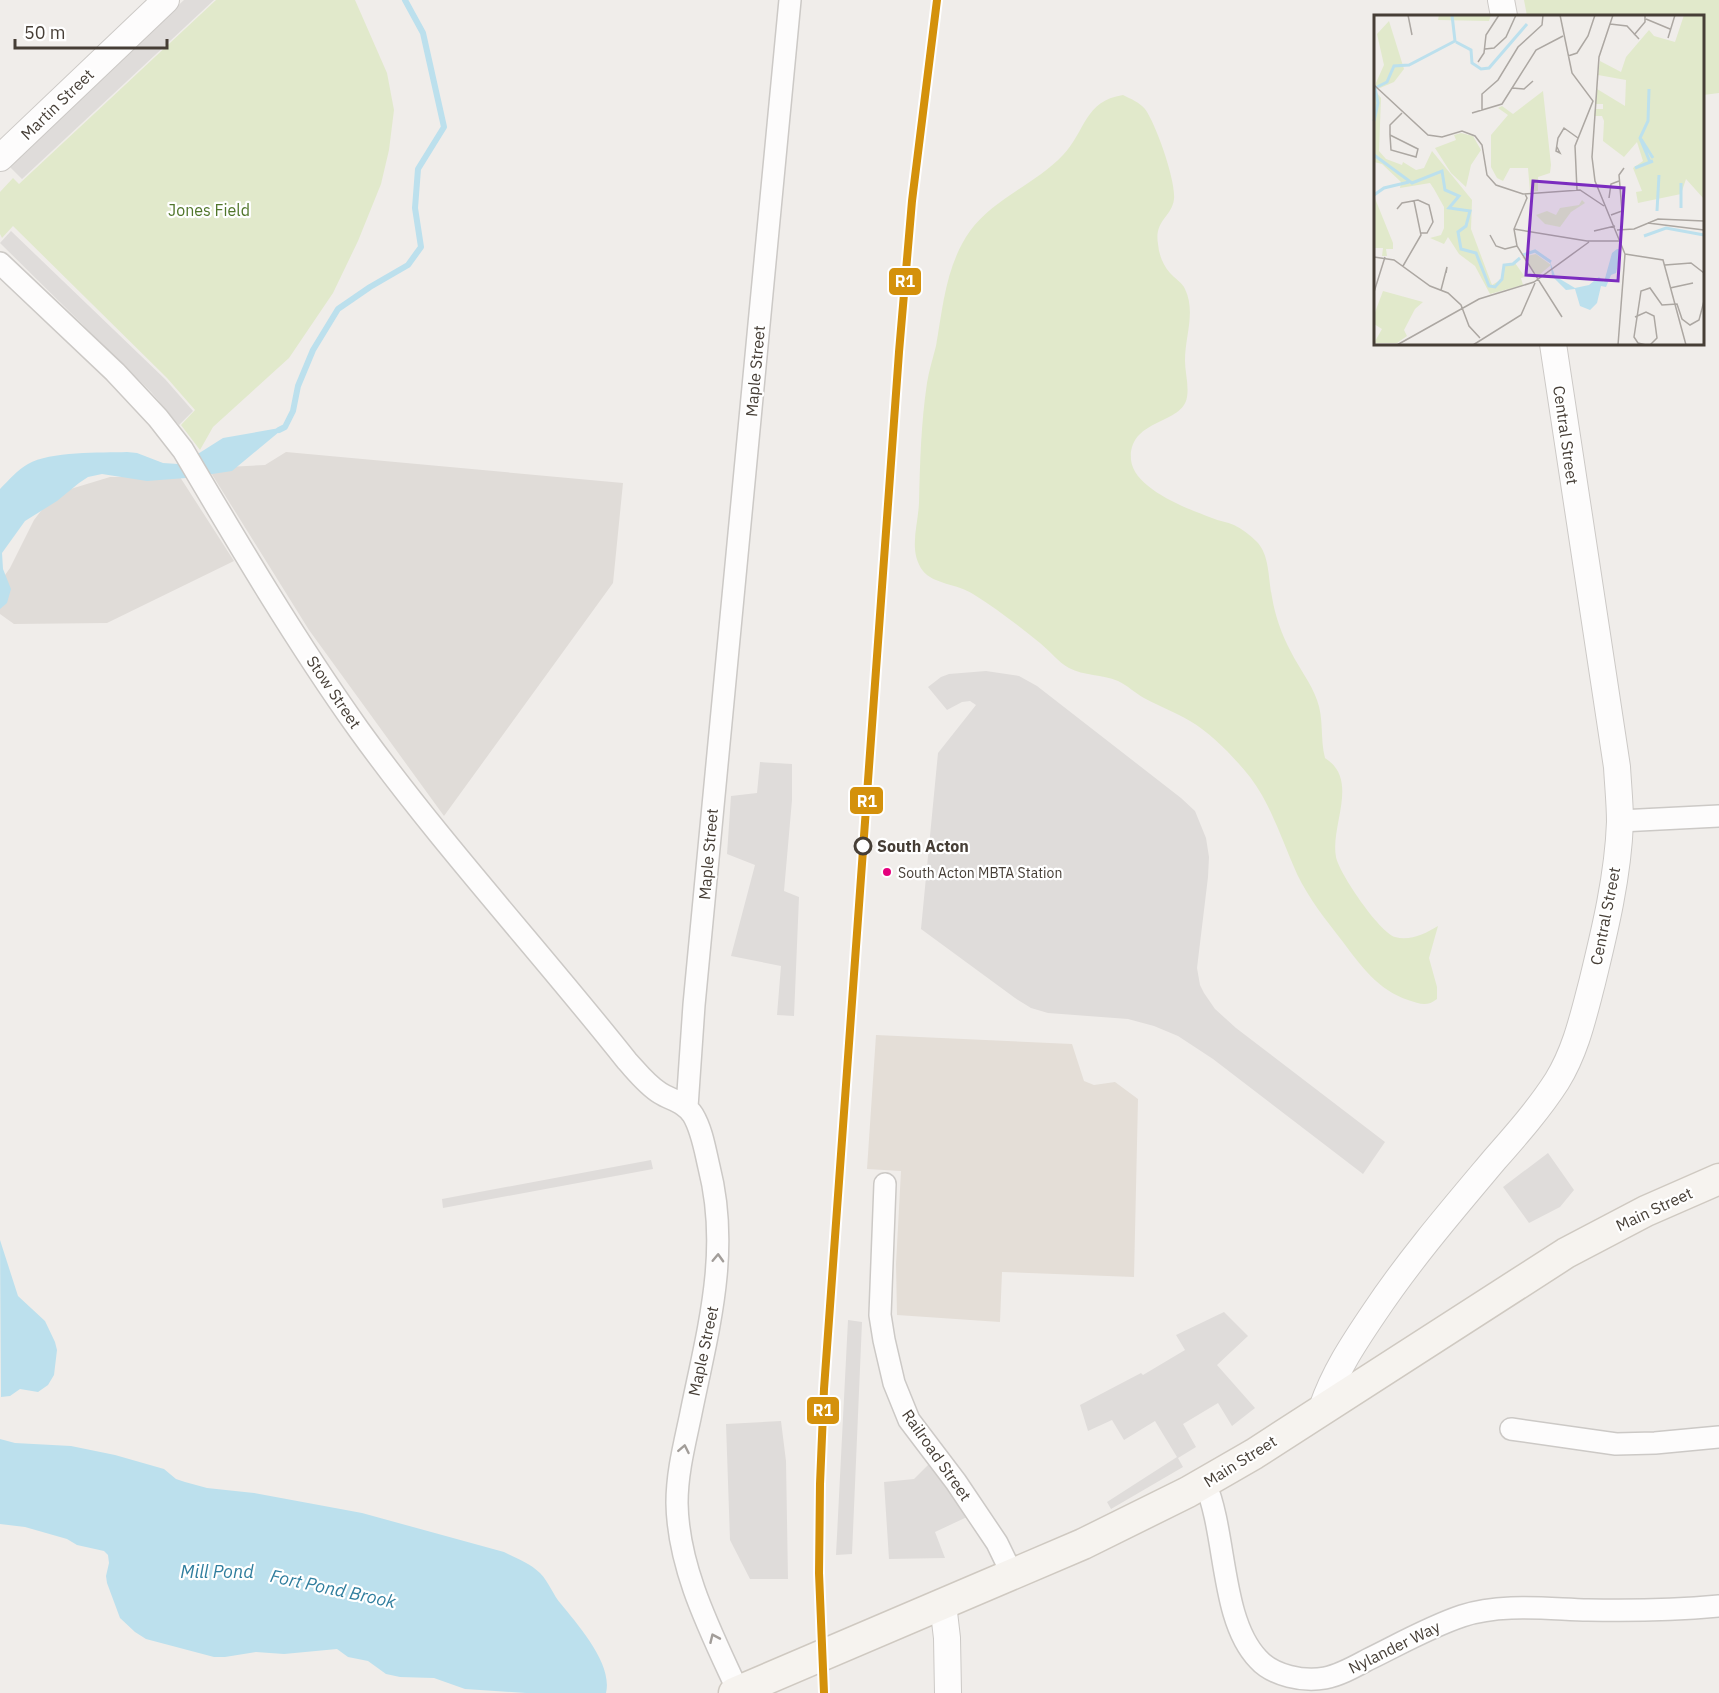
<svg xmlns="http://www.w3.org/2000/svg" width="1719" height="1693" font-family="'IBM Plex Sans',sans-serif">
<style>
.residential{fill:#e4ded7}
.industrial{fill:#e0dcd8}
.green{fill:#e1e9cb}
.parking{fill:#dfdcda}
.water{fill:#bce0ed}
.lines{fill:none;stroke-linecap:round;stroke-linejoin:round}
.stream{stroke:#bce0ed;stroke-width:6}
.minor-casing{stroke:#ccc9c6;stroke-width:24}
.tertiary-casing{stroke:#ccc9c6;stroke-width:28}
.secondary-casing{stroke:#cfc9c1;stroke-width:33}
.minor{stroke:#fdfcfc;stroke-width:21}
.tertiary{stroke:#fdfcfc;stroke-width:26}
.secondary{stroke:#f6f3ef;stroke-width:30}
.rail-1-casing{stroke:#fff;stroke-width:12}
.rail-1{stroke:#d4910b;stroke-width:8}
.oneway{stroke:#a29d99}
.stop-dot{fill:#fff;stroke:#463e36;stroke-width:3}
.bus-dot{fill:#e5007d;stroke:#fff;stroke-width:2}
.labels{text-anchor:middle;stroke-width:4.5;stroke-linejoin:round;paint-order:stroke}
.bus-label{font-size:14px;fill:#463e36;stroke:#fff;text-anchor:start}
.street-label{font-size:16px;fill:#463e36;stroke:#fff}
.park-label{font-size:16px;fill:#51762b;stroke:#fff}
.stop-label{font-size:16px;font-weight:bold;fill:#463e36;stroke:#fff;text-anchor:start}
.water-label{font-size:18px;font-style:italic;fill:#307e9e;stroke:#fff}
.inset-river{fill:none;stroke:#bce0ed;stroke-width:3}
.inset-road{fill:none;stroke:#aca7a2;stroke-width:1.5}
.view{fill:#7b2cbf;fill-opacity:0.15;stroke:#7b2cbf;stroke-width:3}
.inset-edge{fill:none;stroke:#463e36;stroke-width:3}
.line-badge{stroke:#fff;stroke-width:2}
.badge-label{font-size:16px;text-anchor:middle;font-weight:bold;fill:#fff}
</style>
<rect width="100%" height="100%" fill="#f0edea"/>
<path class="residential" d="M 876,1035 L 1072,1044 L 1084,1081 L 1094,1085 L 1115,1082 L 1138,1099 L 1134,1277 L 1002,1272 L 1000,1322 L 897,1315 L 896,1264 L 901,1171 L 867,1169 Z"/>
<path class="industrial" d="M 286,452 L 623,483 L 613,583 L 444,816 L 309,630 L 208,468 L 265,465 Z
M 110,477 L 180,477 L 234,561 L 107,623 L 14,624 L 0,614 L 0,582 L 10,568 L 34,520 L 54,494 Z"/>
<path class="green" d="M 216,0 L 355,0 L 387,73 L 394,110 L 389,150 L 381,184 L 358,241 L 333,293 L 289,358 L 213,427 L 200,450 L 181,425 L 195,410 L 167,378 L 13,226 L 2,238 L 0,234 L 0,192 L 13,178 L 19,184 Z
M 1524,0 L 1719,0 L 1719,93 L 1703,95 L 1702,16 L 1527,16 Z
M 1123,95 C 1131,99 1139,102 1145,109 C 1156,124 1176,181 1174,199 C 1172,217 1154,220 1158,244 C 1159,255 1163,265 1170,273 C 1175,279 1182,282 1185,289 C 1196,312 1185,336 1185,361 C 1185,372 1189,385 1187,397 C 1183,425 1128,418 1131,460 C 1134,489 1188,509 1212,518 C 1219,521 1227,522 1234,525 C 1242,529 1250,535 1256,541 C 1270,554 1268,579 1272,597 C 1275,616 1282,635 1291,652 C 1299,668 1311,683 1317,700 C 1324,718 1320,739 1325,758 C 1360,780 1330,825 1336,857 C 1339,873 1379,932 1395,937 C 1410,941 1425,934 1438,926 L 1429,958 L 1437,987 L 1437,999 C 1427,1007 1420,1004 1408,1000 C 1378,990 1361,966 1343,942 C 1326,920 1309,899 1297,874 C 1282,841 1272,806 1250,777 C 1234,757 1212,734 1190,721 C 1175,712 1159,706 1144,698 C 1135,693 1127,685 1118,681 C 1102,674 1084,676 1069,668 C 1058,662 1050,651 1040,643 C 1019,626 997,609 973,594 C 958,584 933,584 923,571 C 908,551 918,526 919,503 C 920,463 921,423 927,383 C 929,370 933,358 936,346 C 943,306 946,265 970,231 C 994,198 1036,184 1063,155 C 1086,131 1084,101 1123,95 Z"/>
<path class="parking" d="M 184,0 L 214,0 L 22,179 L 8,165 Z
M 11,231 L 165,379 L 193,411 L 179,425 L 151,392 L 0,243 Z
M 986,671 L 1019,676 L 1037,686 L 1181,798 L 1195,811 L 1206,838 L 1209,857 L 1208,877 L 1197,968 L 1200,985 L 1204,993 L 1215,1009 L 1236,1028 L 1385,1142 L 1363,1174 L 1213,1059 L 1178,1036 L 1154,1026 L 1128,1019 L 1048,1013 L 1031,1008 L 1015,998 L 921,929 L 938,753 L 976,705 L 970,701 L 962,702 L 947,710 L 928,687 L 941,677 L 949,674 Z
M 760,762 L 792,764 L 792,800 L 784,891 L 799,897 L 794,1016 L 777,1015 L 781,966 L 731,956 L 755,865 L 727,854 L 731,796 L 757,793 Z
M 1548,1153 L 1574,1190 L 1560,1207 L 1529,1223 L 1503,1187 Z
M 651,1160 L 653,1169 L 443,1208 L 442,1199 Z
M 1224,1312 L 1248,1336 L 1217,1365 L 1255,1408 L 1232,1426 L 1218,1403 L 1183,1424 L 1196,1447 L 1178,1458 L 1183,1467 L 1111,1509 L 1107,1502 L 1177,1457 L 1155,1421 L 1124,1440 L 1112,1420 L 1088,1431 L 1080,1405 L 1141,1373 L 1143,1375 L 1185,1350 L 1176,1335 Z
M 848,1320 L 862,1322 L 852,1554 L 836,1555 Z
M 781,1421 L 786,1461 L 788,1579 L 750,1579 L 730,1540 L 726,1424 Z
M 929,1464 L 967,1517 L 935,1532 L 945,1558 L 889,1559 L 884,1482 L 914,1479 Z"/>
<path class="water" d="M 285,427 L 232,471 L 186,478 L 147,481 L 102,474 L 88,477 L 79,483 L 57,501 L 25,521 L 2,553 L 3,569 L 11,589 L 7,603 L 0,609 L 0,489 C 9,480 17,470 28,464 C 50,451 101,453 127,452 L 137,453 L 163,463 L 178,464 L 193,457 L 223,438 Z
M 0,1240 L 18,1296 L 45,1321 L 55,1342 L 57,1350 L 54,1375 L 48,1385 L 38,1392 L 20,1389 L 10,1396 L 1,1397 Z
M 0,1439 L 15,1443 L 71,1446 L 115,1455 L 164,1469 L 176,1479 L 185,1482 L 207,1488 L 254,1493 L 362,1513 L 504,1552 C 516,1558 530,1563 540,1573 C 549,1582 553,1595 561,1604 C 578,1625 613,1664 606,1693 L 526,1693 L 465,1689 L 434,1678 L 400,1677 L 386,1674 L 368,1661 L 348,1657 L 337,1649 L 284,1654 L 256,1652 L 225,1657 L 214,1657 L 146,1639 L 135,1632 L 120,1618 L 107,1583 L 106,1576 L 109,1563 L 108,1555 L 104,1551 L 77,1545 L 67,1539 L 25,1527 L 0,1524 Z"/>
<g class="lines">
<path class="stream" d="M 279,430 L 285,427 L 293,411 L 298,386 L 313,350 L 338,309 L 370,287 L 408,265 L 421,247 L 415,208 L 418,169 L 444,127 L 423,33 L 405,0"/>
<defs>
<path id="minor" d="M 0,263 L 115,372 L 158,418 L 183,450 C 239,545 295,640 359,730 C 442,845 539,950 627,1061 C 637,1072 647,1085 660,1093 C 671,1100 685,1102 693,1115 C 702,1130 705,1150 709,1167 C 731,1253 707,1333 690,1418 C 684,1446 677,1474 677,1503 C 678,1569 711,1632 738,1691
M 1620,821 L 1719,816
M 687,1107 L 694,1005 L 790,0
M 885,1184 L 880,1315 L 884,1340 L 894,1383 L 909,1420 L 956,1482 L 997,1543 L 1012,1574
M 1511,1429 L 1616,1444 L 1655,1443 L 1719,1437
M 1205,1483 C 1227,1534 1220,1619 1258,1659 C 1273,1676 1304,1682 1325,1678 C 1340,1675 1354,1667 1367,1660 C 1398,1645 1429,1627 1462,1616 C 1501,1603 1547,1609 1588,1610 C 1632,1611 1675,1610 1719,1606"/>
<path id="tertiary" d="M 1501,0 L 1504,16
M 0,158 L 166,0
M 1322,1408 C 1334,1373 1353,1344 1374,1313 C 1410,1259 1453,1209 1495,1159 C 1517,1134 1539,1109 1557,1081 C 1576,1050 1583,1017 1592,983 C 1605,930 1618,876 1620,822 C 1620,804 1618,785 1617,767 L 1553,344
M 943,1604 L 947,1638 L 948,1693"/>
<path id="secondary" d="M 734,1693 L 1083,1544 L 1188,1492 L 1254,1454 L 1566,1253 L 1646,1211 L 1719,1179"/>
</defs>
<use href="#minor" class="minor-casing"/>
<use href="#tertiary" class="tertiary-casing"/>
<use href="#secondary" class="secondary-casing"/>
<use href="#minor" class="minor"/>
<use href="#tertiary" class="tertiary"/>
<use href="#secondary" class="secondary"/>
<defs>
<path id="rail-1" d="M 824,1693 L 819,1573 L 820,1484 L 824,1389 L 899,352 L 912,201 L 937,0"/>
</defs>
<use href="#rail-1" class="rail-1-casing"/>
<use href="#rail-1" class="rail-1"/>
</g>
<defs><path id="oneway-chevron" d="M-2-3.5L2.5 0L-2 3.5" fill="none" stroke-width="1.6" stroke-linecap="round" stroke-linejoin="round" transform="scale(1.5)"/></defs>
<g class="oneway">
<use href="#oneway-chevron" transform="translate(718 1258) rotate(-88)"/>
<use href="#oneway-chevron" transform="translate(684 1449) rotate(-79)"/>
<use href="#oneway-chevron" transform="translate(714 1638) rotate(-114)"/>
</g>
<circle class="stop-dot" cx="863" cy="846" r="8"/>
<circle class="bus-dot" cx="887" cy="872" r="5"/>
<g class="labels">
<g class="bus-label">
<text x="898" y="878">South Acton MBTA Station</text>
</g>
<g class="street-label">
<text transform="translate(57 104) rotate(-44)" y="6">Martin Street</text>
<text transform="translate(755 371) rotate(-85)" y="6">Maple Street</text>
<text transform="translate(1566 435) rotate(82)" y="6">Central Street</text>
<text transform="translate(334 692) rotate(56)" y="6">Stow Street</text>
<text transform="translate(708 854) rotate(-85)" y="6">Maple Street</text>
<text transform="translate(1605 916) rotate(-79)" y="6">Central Street</text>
<text transform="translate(1654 1209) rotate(-25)" y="6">Main Street</text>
<text transform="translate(703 1351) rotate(-78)" y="6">Maple Street</text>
<text transform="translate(937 1455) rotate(55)" y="6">Railroad Street</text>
<text transform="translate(1240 1461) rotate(-32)" y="6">Main Street</text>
<text transform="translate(1394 1647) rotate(-26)" y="6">Nylander Way</text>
</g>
<g class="park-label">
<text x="209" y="216">Jones Field</text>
</g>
<g class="stop-label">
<text x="877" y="852">South Acton</text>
</g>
<g class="water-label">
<text x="217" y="1578">Mill Pond</text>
<text transform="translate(333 1589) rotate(12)" y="6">Fort Pond Brook</text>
</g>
</g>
<g transform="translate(1374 15)">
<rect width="330" height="330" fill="#f0edea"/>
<path d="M 65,0 L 117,0 L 115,6 L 64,5 ZM 310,0 L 330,0 L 330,184 L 312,164 L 307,179 L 264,188 L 262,177 L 268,176 L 259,153 L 269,146 L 263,127 L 250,142 L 229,126 L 230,106 L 228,101 L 220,101 L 221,94 L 229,94 L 229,89 L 221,89 L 223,74 L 251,91 L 252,65 L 224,60 L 226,46 L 247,57 L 252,42 L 275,15 L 280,21 L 301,27 ZM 15,6 L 30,54 L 20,67 L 6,73 L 1,70 L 10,50 L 3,19 ZM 0,74 L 7,83 L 5,136 L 12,144 L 28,150 L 29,147 L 42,155 L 50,153 L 58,136 L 98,185 L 97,214 L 118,270 L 128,264 L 130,250 L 141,248 L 151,262 L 147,263 L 149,270 L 116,279 L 101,251 L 85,239 L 74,222 L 70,229 L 56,223 L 67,220 L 70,213 L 70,192 L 60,174 L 56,168 L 26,173 L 27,167 L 8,149 L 0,147 ZM 169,76 L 177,150 L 176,158 L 164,162 L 164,176 L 156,177 L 154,153 L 136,153 L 129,166 L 123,163 L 117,152 L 117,120 L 134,100 L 124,93 L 128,91 L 139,99 ZM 87,118 L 99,121 L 107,135 L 97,150 L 92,172 L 77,158 L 61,133 L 82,125 L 80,120 ZM 0,181 L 19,228 L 19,234 L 12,234 L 13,241 L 8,241 L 9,233 L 0,233 ZM 208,185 L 211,188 L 197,197 L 186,212 L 171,209 L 162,200 L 173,196 L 182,200 L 186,193 L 205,190 ZM 162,239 L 177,250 L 164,261 L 148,242 ZM 9,276 L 49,287 L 41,294 L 30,315 L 33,321 L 23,328 L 0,328 L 8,314 L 0,309 L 0,300 Z" fill="#e1e9cb"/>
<path d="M 243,234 L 247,234 L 242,258 L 237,260 L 232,272 L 227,271 L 223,288 L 216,295 L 206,291 L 201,274 L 192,275 L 178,261 L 176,246 L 181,261 L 201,273 L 215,270 L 225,262 L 230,267 L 238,238 Z" fill="#bce0ed"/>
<path class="inset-river" d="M 82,27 L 97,35 L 98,48 L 107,54 L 115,53 L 153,9M 275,74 L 274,106 L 266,123 L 276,147M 0,106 L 4,88 L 1,73 L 13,67 L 20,51 L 35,50 L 81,26 L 78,0M 267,124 L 279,143M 0,140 L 38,168 L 68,156 L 71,175 L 85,181 L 75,193 L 96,196 L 92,211 L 84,217 L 87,234 L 102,238 L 115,271 L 121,272 L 128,264 L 130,250 L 139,249 L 146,243M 261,153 L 279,146M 307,168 L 307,193M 0,180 L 10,173 L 35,167M 283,196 L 285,160M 270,221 L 292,213 L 330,220M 149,240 L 161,236 L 177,247"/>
<path class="inset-road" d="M 34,0 L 38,20M 186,0 L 198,58 L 219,86 L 201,131 L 203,175M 239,0 L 225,42 L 218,142 L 221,166 L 251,239 L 244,330M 272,4 L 296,14M 236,9 L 253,11 L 265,24M 260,20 L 271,7 L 271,0M 294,23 L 301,0M 111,34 L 120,33 L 132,22 L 142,0M 194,41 L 203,38 L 214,21 L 221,0M 104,47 L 110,38 L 112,20 L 125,0M 0,70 L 54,120 L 68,122 L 88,116 L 101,121 L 108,130 L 113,160 L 122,170 L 149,179 L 206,175 L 230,191M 138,73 L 150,74 L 159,66M 108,96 L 108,79 L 124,65 L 144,32 L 168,10 L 169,0M 98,98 L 128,89 L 162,35 L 189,21M 16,120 L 17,135 L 42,142 L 44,134 L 16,120 L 16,110 L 28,98M 183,132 L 186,138 L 182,136 L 184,123 L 190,113 L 204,123M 151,179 L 153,183 L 140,214 L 143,231 L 188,302M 235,183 L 237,169 L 245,166M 23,194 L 28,188 L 44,185 L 55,190 L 59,207 L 53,218 L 47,218M 237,200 L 248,196 L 245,160 L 250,153M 274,208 L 330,215M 140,214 L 213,226 L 247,226M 243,215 L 260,214 L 284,204 L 330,206M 220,216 L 241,211M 116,220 L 122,231 L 131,234 L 143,231M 251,239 L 289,245 L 312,330M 0,242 L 20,245 L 56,271 L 74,278 L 87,290 L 95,311 L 106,323M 291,250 L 317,248 L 330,258M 29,251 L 47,220 L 40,186M 296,273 L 319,268M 67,275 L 73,252 L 72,258M 0,277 L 11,242M 261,302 L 272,297 L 280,301 L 283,323 L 276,330M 23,330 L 105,284 L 160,267 L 215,227M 99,330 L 147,300 L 161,268M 272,330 L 264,328 L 260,322 L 267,276 L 276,273 L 288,290 L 303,289 L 308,304 L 316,310 L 325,305 L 330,286"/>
<path class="view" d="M 159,166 L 250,173 L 244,266 L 152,260 Z"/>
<rect width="330" height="330" class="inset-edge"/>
</g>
<g class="line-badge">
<rect x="888" y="267" width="34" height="29" rx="6" fill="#d4910b"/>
<rect x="849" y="786" width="35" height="29" rx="6" fill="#d4910b"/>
<rect x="806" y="1396" width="34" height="29" rx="6" fill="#d4910b"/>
</g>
<g class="badge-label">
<text x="905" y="287">R1</text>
<text x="867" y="807">R1</text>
<text x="823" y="1416">R1</text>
</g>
<path d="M15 39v9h152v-9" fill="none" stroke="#463e36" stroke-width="3"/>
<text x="24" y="39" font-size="18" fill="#463e36" stroke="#ffffff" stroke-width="4.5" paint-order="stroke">50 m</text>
</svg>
